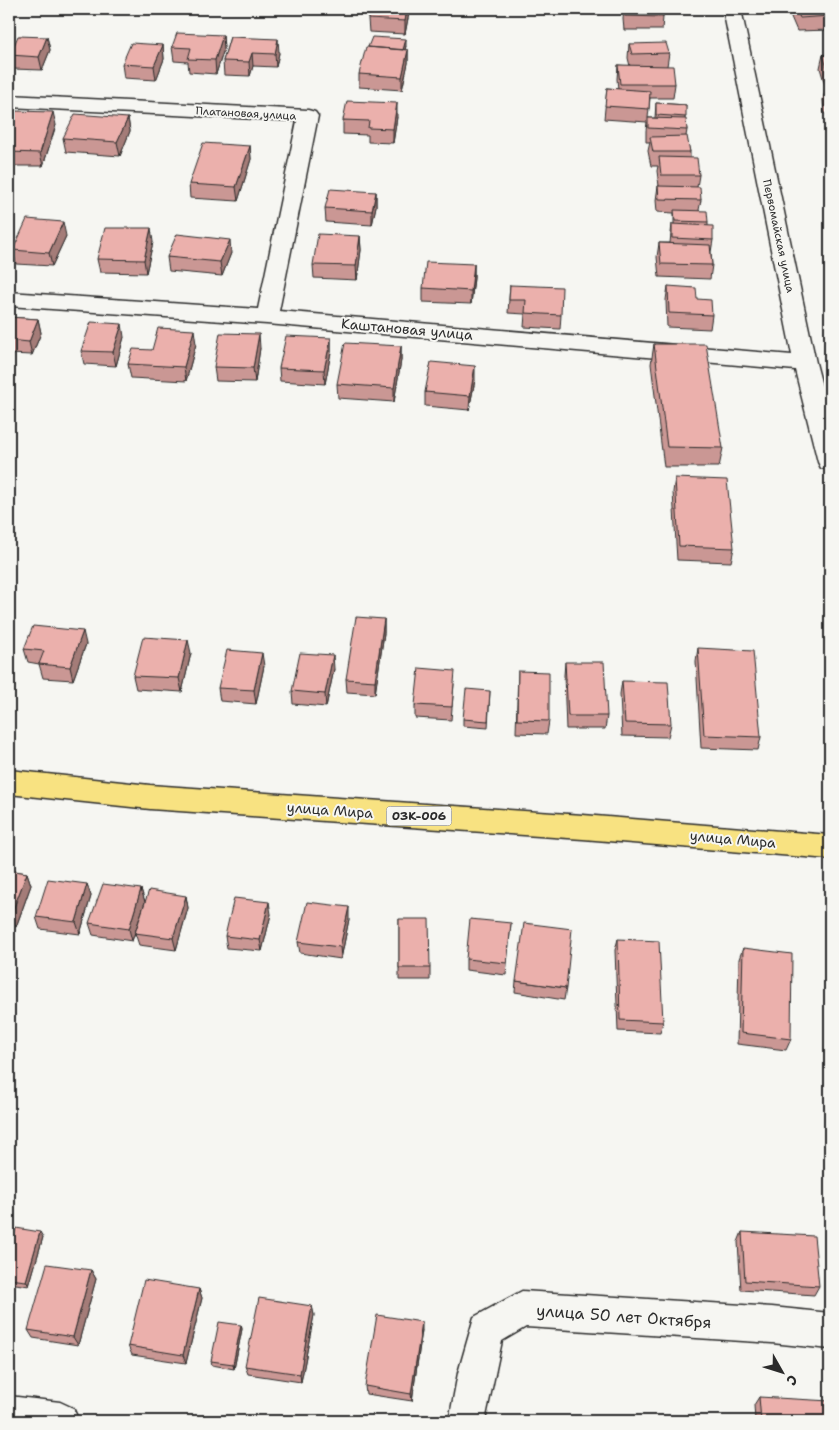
<svg xmlns="http://www.w3.org/2000/svg" width="839" height="1430" font-family="'Shantell Sans',sans-serif">
<style>
.lines{fill:none;stroke-linecap:round;stroke-linejoin:round}
.street-casing{stroke:#2b2b2b;stroke-width:3}
.primary-casing{stroke:#2b2b2b;stroke-width:3}
.street{fill:#f6f6f2;fill-rule:evenodd}
.primary{fill:#f8e281;fill-rule:evenodd}
.wall{fill:#ca9794;stroke:#2b2b2b}
.shaded-wall{fill:#a47b78;stroke:#2b2b2b}
.building{fill:#ebb0ac;stroke:#2b2b2b}
.labels{text-anchor:middle;stroke-width:4;stroke-linejoin:round;paint-order:stroke}
.far-street-label{font-size:11px;fill:#2b2b2b;stroke:#f6f6f2}
.shield{fill:#f6f6f2;stroke:#686867;stroke-width:1}
.shield-label{font-size:12px;font-weight:bold;fill:#2b2b2b}
.street-label{font-size:14px;fill:#2b2b2b;stroke:#f6f6f2}
.near-street-label{font-size:16px;fill:#2b2b2b;stroke:#f6f6f2}
</style>
<rect width="100%" height="100%" fill="#f6f6f2"/>
<filter id="ink" filterUnits="userSpaceOnUse"><feTurbulence type="fractalNoise" baseFrequency=".02" numOctaves="2"/><feDisplacementMap in="SourceGraphic" scale="10" xChannelSelector="R" yChannelSelector="G"/><feConvolveMatrix kernelMatrix="1 2 1 2 8 2 1 2 1" color-interpolation-filters="sRGB"/></filter>
<g filter="url(#ink)">
<g class="lines">
<defs>
<path id="street" d="M 723,9 L 741,9 L 816,363 L 830,417 L 830,470 L 821,468 L 818,462 L 795,370 L 267,324 L 9,306 L 9,292 L 258,309 L 297,121 L 9,107 L 9,95 L 308,110 L 315,112 L 318,116 L 279,311 L 792,355 Z
M 522,1291 L 772,1307 L 830,1313 L 830,1349 L 772,1343 L 526,1327 L 502,1341 L 485,1421 L 449,1421 L 458,1373 L 474,1317 Z
M 9,1396 L 60,1402 L 73,1408 L 79,1421 L 9,1421 Z"/>
<path id="primary" d="M 9,770 L 150,785 L 583,815 L 830,835 L 830,859 L 583,839 L 150,809 L 9,794 Z"/>
</defs>
<use href="#street" class="street-casing"/>
<use href="#primary" class="primary-casing"/>
<use href="#street" class="street"/>
<use href="#primary" class="primary"/>
</g>
<path class="wall" d="M 371,9 L 409,9 L 409,13 L 405,34 L 369,32 L 368,19 Z
M 624,9 L 662,9 L 663,17 L 662,30 L 624,30 L 623,19 Z
M 792,9 L 829,9 L 830,12 L 830,30 L 797,31 L 791,17 Z
M 223,35 L 224,49 L 216,74 L 189,72 L 188,62 L 174,61 L 172,47 Z
M 47,37 L 50,50 L 42,70 L 13,69 L 10,55 Z
M 230,37 L 279,53 L 276,67 L 253,66 L 250,76 L 224,75 L 223,61 Z
M 629,44 L 669,53 L 667,66 L 675,84 L 673,98 L 650,98 L 648,118 L 655,118 L 656,103 L 686,105 L 685,119 L 687,130 L 686,136 L 690,152 L 690,158 L 699,175 L 697,187 L 701,200 L 699,210 L 708,222 L 708,226 L 713,240 L 711,252 L 712,265 L 710,279 L 659,277 L 657,257 L 659,243 L 670,243 L 672,224 L 674,224 L 674,213 L 657,212 L 656,200 L 658,186 L 659,186 L 657,171 L 658,166 L 651,166 L 648,151 L 650,142 L 646,142 L 646,131 L 647,122 L 604,119 L 607,88 L 618,89 L 617,79 L 618,65 L 630,66 L 628,58 Z
M 163,45 L 164,59 L 156,80 L 124,78 L 122,64 Z
M 406,46 L 405,50 L 408,50 L 408,63 L 402,90 L 359,87 L 359,74 Z
M 823,55 L 830,55 L 830,85 L 825,85 L 820,68 Z
M 826,86 L 830,87 L 830,113 L 824,113 L 823,100 Z
M 397,117 L 393,143 L 368,142 L 368,135 L 343,134 L 343,120 Z
M 128,118 L 130,131 L 120,156 L 66,152 L 63,138 Z
M 56,125 L 43,166 L 9,166 L 9,131 Z
M 250,146 L 251,159 L 238,201 L 190,198 L 189,184 Z
M 376,192 L 376,206 L 372,225 L 326,222 L 325,208 Z
M 66,236 L 52,266 L 16,264 L 13,250 Z
M 360,236 L 361,250 L 357,280 L 314,278 L 313,265 Z
M 153,242 L 146,273 L 100,272 L 97,259 Z
M 231,253 L 222,276 L 169,271 L 167,257 Z
M 474,264 L 474,278 L 471,304 L 423,302 L 423,288 Z
M 510,285 L 561,315 L 560,329 L 524,327 L 525,314 L 508,313 Z
M 668,286 L 697,299 L 712,315 L 710,329 L 667,327 L 666,300 Z
M 9,317 L 38,319 L 41,333 L 32,355 L 9,354 Z
M 124,337 L 116,366 L 84,364 L 81,351 Z
M 331,338 L 331,352 L 325,384 L 280,381 L 279,368 Z
M 196,344 L 186,381 L 131,378 L 128,364 L 152,350 Z
M 654,344 L 723,448 L 719,467 L 664,467 L 651,364 Z
M 401,346 L 401,360 L 394,402 L 338,398 L 337,384 Z
M 260,348 L 255,382 L 216,381 L 214,367 Z
M 475,380 L 469,410 L 425,406 L 425,392 Z
M 675,478 L 734,548 L 731,562 L 677,560 L 673,492 Z
M 384,619 L 384,633 L 375,694 L 347,692 L 346,679 Z
M 86,644 L 73,680 L 43,678 L 39,664 L 28,662 L 24,649 Z
M 698,648 L 761,737 L 758,750 L 701,748 L 696,661 Z
M 191,653 L 182,692 L 136,689 L 133,676 Z
M 565,662 L 607,716 L 605,729 L 566,729 L 564,675 Z
M 264,666 L 256,704 L 220,701 L 218,688 Z
M 334,669 L 326,707 L 293,704 L 292,691 Z
M 518,671 L 549,721 L 547,734 L 516,733 Z
M 622,681 L 671,724 L 668,737 L 622,736 L 620,694 Z
M 454,684 L 451,720 L 415,718 L 415,705 Z
M 490,691 L 488,728 L 463,726 L 463,719 Z
M 9,870 L 27,873 L 31,885 L 16,927 L 9,926 Z
M 87,884 L 91,896 L 80,934 L 40,929 L 36,917 Z
M 141,889 L 145,902 L 132,941 L 93,935 L 89,923 Z
M 186,896 L 188,908 L 176,950 L 139,945 L 135,933 Z
M 271,914 L 262,951 L 227,948 L 225,936 Z
M 349,919 L 341,959 L 300,953 L 298,942 Z
M 399,919 L 430,968 L 430,980 L 399,980 Z
M 511,923 L 506,975 L 466,970 L 466,959 Z
M 618,939 L 663,1022 L 660,1033 L 618,1031 L 615,950 Z
M 743,948 L 791,1039 L 786,1050 L 737,1044 L 739,959 Z
M 516,981 L 566,988 L 564,1000 L 515,992 Z
M 742,1232 L 819,1286 L 814,1295 L 741,1290 L 738,1242 Z
M 43,1237 L 29,1286 L 9,1283 L 9,1251 Z
M 91,1270 L 96,1279 L 78,1345 L 33,1338 L 28,1330 Z
M 199,1289 L 202,1298 L 186,1363 L 132,1355 L 128,1346 Z
M 312,1306 L 314,1315 L 301,1382 L 248,1374 L 245,1366 Z
M 241,1325 L 242,1329 L 234,1369 L 212,1365 L 211,1361 Z
M 422,1330 L 412,1401 L 366,1394 L 365,1386 Z
M 759,1397 L 830,1421 L 755,1421 L 754,1405 Z"/>
<path class="shaded-wall" d="M 407,9 L 409,9 L 409,13 L 405,34 L 405,21 Z
M 223,35 L 224,49 L 216,74 L 215,60 Z
M 47,37 L 50,50 L 42,70 L 39,57 Z
M 278,39 L 279,53 L 276,67 L 275,54 Z
M 406,39 L 406,46 L 402,60 L 402,53 Z
M 163,45 L 164,59 L 156,80 L 154,66 Z
M 408,50 L 408,63 L 402,90 L 402,77 Z
M 252,53 L 253,66 L 250,76 L 249,62 Z
M 397,103 L 397,117 L 393,143 L 393,129 Z
M 53,112 L 56,125 L 43,166 L 40,153 Z
M 128,118 L 130,131 L 120,156 L 117,142 Z
M 250,146 L 251,159 L 238,201 L 236,187 Z
M 376,192 L 376,206 L 372,225 L 372,211 Z
M 63,222 L 66,236 L 52,266 L 49,253 Z
M 151,228 L 153,242 L 146,273 L 144,260 Z
M 360,236 L 361,250 L 357,280 L 356,266 Z
M 230,240 L 231,253 L 222,276 L 220,262 Z
M 474,264 L 474,278 L 471,304 L 471,291 Z
M 38,319 L 41,333 L 32,355 L 29,342 Z
M 122,324 L 124,337 L 116,366 L 113,352 Z
M 194,330 L 196,344 L 186,381 L 184,367 Z
M 259,334 L 260,348 L 255,382 L 253,368 Z
M 331,338 L 331,352 L 325,384 L 324,370 Z
M 401,346 L 401,360 L 394,402 L 394,388 Z
M 475,366 L 475,380 L 469,410 L 470,396 Z
M 384,619 L 384,633 L 375,694 L 375,681 Z
M 83,631 L 86,644 L 73,680 L 70,667 Z
M 188,640 L 191,653 L 182,692 L 179,678 Z
M 262,653 L 264,666 L 256,704 L 254,690 Z
M 333,655 L 334,669 L 326,707 L 325,694 Z
M 27,873 L 31,885 L 16,927 L 11,915 Z
M 87,884 L 91,896 L 80,934 L 76,922 Z
M 141,889 L 145,902 L 132,941 L 129,929 Z
M 186,896 L 188,908 L 176,950 L 173,938 Z
M 269,902 L 271,914 L 262,951 L 260,940 Z
M 349,907 L 349,919 L 341,959 L 340,947 Z
M 40,1232 L 43,1237 L 29,1286 L 26,1281 Z
M 91,1270 L 96,1279 L 78,1345 L 73,1337 Z
M 199,1289 L 202,1298 L 186,1363 L 183,1355 Z
M 312,1306 L 314,1315 L 301,1382 L 300,1374 Z
M 422,1322 L 422,1330 L 412,1401 L 411,1394 Z
M 241,1325 L 242,1329 L 234,1369 L 233,1364 Z"/>
<path class="building" d="M 371,9 L 407,9 L 405,21 L 368,19 Z
M 625,9 L 662,9 L 663,17 L 625,16 Z
M 796,9 L 829,9 L 830,12 L 830,16 L 800,18 Z
M 177,33 L 223,35 L 215,60 L 188,59 L 191,48 L 172,47 Z
M 18,36 L 47,37 L 39,57 L 10,55 Z
M 230,37 L 278,39 L 275,54 L 252,53 L 249,62 L 223,61 Z
M 372,37 L 406,39 L 403,50 L 368,47 Z
M 131,43 L 163,45 L 154,66 L 122,64 Z
M 666,43 L 669,53 L 632,54 L 629,44 Z
M 366,47 L 408,50 L 402,77 L 359,74 Z
M 823,55 L 830,55 L 830,71 L 828,71 Z
M 618,65 L 673,66 L 675,84 L 620,84 Z
M 826,86 L 830,87 L 830,100 L 827,99 Z
M 607,88 L 650,91 L 649,109 L 605,106 Z
M 347,101 L 397,103 L 393,129 L 368,128 L 369,121 L 343,120 Z
M 656,103 L 686,105 L 686,117 L 656,115 Z
M 16,111 L 53,112 L 40,153 L 9,152 L 9,131 Z
M 75,114 L 128,118 L 117,142 L 63,138 Z
M 648,118 L 686,119 L 687,130 L 648,128 Z
M 687,136 L 690,152 L 653,152 L 650,137 Z
M 203,143 L 250,146 L 236,187 L 189,184 Z
M 659,157 L 697,158 L 699,175 L 661,175 Z
M 658,186 L 700,187 L 701,200 L 659,199 Z
M 330,189 L 376,192 L 372,211 L 325,208 Z
M 674,210 L 707,211 L 708,222 L 675,221 Z
M 27,219 L 63,222 L 49,253 L 13,250 Z
M 672,224 L 713,226 L 713,240 L 672,238 Z
M 105,228 L 151,228 L 144,260 L 97,259 Z
M 177,234 L 230,240 L 220,262 L 167,257 Z
M 318,234 L 360,236 L 356,266 L 313,265 Z
M 659,243 L 710,245 L 712,265 L 661,264 Z
M 426,262 L 474,264 L 471,291 L 423,288 Z
M 510,285 L 562,287 L 561,315 L 525,313 L 526,300 L 509,300 Z
M 668,286 L 696,288 L 697,299 L 711,300 L 712,315 L 669,313 Z
M 9,317 L 38,319 L 29,342 L 9,340 Z
M 91,322 L 122,324 L 113,352 L 81,351 Z
M 158,328 L 194,330 L 184,367 L 128,364 L 133,349 L 152,350 Z
M 220,333 L 259,334 L 253,368 L 214,367 Z
M 286,336 L 331,338 L 324,370 L 279,368 Z
M 345,343 L 401,346 L 394,388 L 337,384 Z
M 654,344 L 706,344 L 723,448 L 667,447 Z
M 431,362 L 475,366 L 470,396 L 425,392 Z
M 675,478 L 727,480 L 734,548 L 679,546 Z
M 356,617 L 384,619 L 375,681 L 346,679 Z
M 33,626 L 83,631 L 70,667 L 39,664 L 44,651 L 24,649 Z
M 143,637 L 188,640 L 179,678 L 133,676 Z
M 698,648 L 753,651 L 761,737 L 704,735 Z
M 227,650 L 262,653 L 254,690 L 218,688 Z
M 300,653 L 333,655 L 325,694 L 292,691 Z
M 565,662 L 604,662 L 607,716 L 568,716 Z
M 419,668 L 455,671 L 452,707 L 415,705 Z
M 518,671 L 549,672 L 549,721 L 517,720 Z
M 622,681 L 668,682 L 671,724 L 625,723 Z
M 466,689 L 490,691 L 488,721 L 463,719 Z
M 9,870 L 27,873 L 11,915 L 9,914 Z
M 48,879 L 87,884 L 76,922 L 36,917 Z
M 103,884 L 141,889 L 129,929 L 89,923 Z
M 149,890 L 186,896 L 173,938 L 135,933 Z
M 234,898 L 269,902 L 260,940 L 225,936 Z
M 307,902 L 349,907 L 340,947 L 298,942 Z
M 399,919 L 429,919 L 430,968 L 399,968 Z
M 470,919 L 511,923 L 507,963 L 466,959 Z
M 524,923 L 572,929 L 566,988 L 516,981 Z
M 618,939 L 659,941 L 663,1022 L 620,1020 Z
M 743,948 L 792,954 L 791,1039 L 741,1033 Z
M 16,1228 L 40,1232 L 26,1281 L 9,1279 L 9,1251 Z
M 742,1232 L 814,1236 L 819,1286 L 745,1281 Z
M 47,1264 L 91,1270 L 73,1337 L 28,1330 Z
M 144,1280 L 199,1289 L 183,1355 L 128,1346 Z
M 259,1298 L 312,1306 L 300,1374 L 245,1366 Z
M 377,1315 L 422,1322 L 411,1394 L 365,1386 Z
M 219,1322 L 241,1325 L 233,1364 L 211,1361 Z
M 759,1397 L 830,1401 L 830,1421 L 761,1421 Z"/>
</g>
<g class="labels">
<g class="far-street-label">
<text transform="translate(246 113) rotate(3)" y="4">Платановая улица</text>
<text transform="translate(779 236) rotate(78)" y="4">Первомайская улица</text>
</g>
<rect class="shield" x="386.5" y="806.5" width="65" height="19" rx="4"/>
<g class="shield-label">
<text x="419" y="820">03К-006</text>
</g>
<g class="street-label">
<text transform="translate(407 329) rotate(5)" y="5">Каштановая улица</text>
<text transform="translate(330 810) rotate(4)" y="5">улица Мира</text>
<text transform="translate(733 839) rotate(5)" y="5">улица Мира</text>
</g>
<g class="near-street-label">
<text transform="translate(624 1316) rotate(4)" y="6">улица 50 лет Октября</text>
</g>
</g>
<rect width="839" height="1430" fill="none" stroke="#f6f6f2" stroke-width="30"/>
<rect x="15" y="15" width="809" height="1400" fill="none" stroke="#2b2b2b" stroke-width="2" filter="url(#ink)"/>
<g transform="translate(782 1372) rotate(129)" stroke="#f6f6f2" stroke-width="4" paint-order="stroke">
<path d="M0-4L9 19L0 12L-9 19Z" fill="#2b2b2b"/>
<text y="-8" font-size="14" font-weight="bold" text-anchor="middle" fill="#2b2b2b">С</text>
</g>
</svg>
